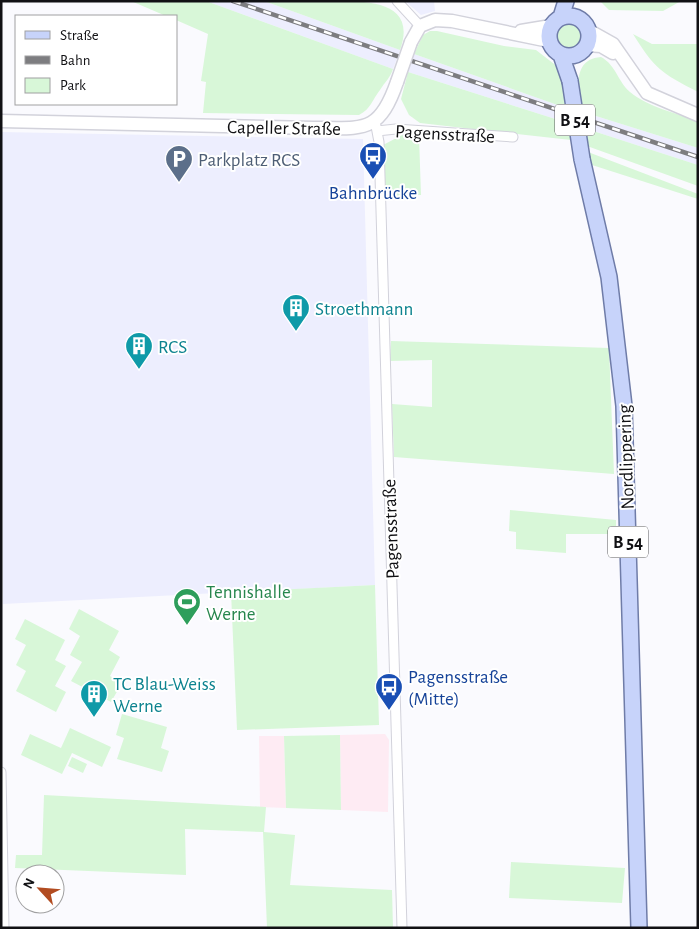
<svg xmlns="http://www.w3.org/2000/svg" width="699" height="929" font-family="'Alegreya Sans',sans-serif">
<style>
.commercial{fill:#feebf3}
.built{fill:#edeefe}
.green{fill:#d8f7d8}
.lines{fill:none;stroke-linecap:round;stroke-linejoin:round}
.street-casing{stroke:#d2d2db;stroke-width:11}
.secondary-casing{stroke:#d2d2db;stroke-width:15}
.primary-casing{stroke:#6f7ca8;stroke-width:18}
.street{stroke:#fff;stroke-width:9}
.secondary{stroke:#fff;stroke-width:12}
.primary{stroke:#c7d3fa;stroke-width:15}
.rail-casing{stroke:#7d7d80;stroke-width:4.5}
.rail{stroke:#fff;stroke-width:2.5;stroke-dasharray:8;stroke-linecap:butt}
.secondary-bridge-casing{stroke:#d2d2db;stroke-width:15;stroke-linecap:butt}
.primary-bridge-casing{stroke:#6f7ca8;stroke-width:18;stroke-linecap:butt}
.secondary-bridge{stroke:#fff;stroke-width:12}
.primary-bridge{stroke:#c7d3fa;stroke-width:15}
.labels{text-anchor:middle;stroke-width:4;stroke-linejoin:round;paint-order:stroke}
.shield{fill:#fff;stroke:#58585a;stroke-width:1}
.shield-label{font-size:18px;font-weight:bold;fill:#111114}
.street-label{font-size:19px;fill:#111114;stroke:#fff}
.service-label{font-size:19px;fill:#4e5e75;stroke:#fff;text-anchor:start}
.transit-label{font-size:19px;fill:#164399;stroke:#fff}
.culture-label{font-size:19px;fill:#0d838f;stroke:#fff;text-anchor:start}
.leisure-label{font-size:19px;fill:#27864d;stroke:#fff;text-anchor:start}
</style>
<rect width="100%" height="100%" fill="#fafafe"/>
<path class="commercial" d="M 385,734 L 389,740 L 388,812 L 341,810 L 340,735 Z
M 259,736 L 284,736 L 286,808 L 260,807 Z"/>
<path class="built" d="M 206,1 L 264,1 L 400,50 L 393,69 Z
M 405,1 L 434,1 L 435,11 L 421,15 Z
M 414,54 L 566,108 L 568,123 L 408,72 Z
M 580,111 L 698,148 L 698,165 L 584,128 Z
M 1,132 L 363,139 L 375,585 L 3,604 Z"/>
<path class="green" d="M 131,1 L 206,1 L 393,69 C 390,78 385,82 380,90 C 372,100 371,109 359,115 L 203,113 L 206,82 L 201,81 L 208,34 L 176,20 L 176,16 L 166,16 Z
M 264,1 C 286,1 308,1 330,1 C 366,1 418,0 400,50 Z
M 600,1 L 681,1 L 663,11 L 609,10 Z
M552 36a16 16 0 1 1 32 0a16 16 0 1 1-32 0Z
M 430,31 L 437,31 L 504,46 L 536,50 L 558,67 L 562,78 L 566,108 L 414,54 L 423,35 Z
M 633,34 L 652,44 L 698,44 L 698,92 C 661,73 655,69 633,34 Z
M 601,57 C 616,65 618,82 630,92 C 648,107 676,113 698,121 L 698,148 L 580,111 C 578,90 572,59 601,57 Z
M 408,72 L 568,123 L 571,140 L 420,123 L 409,115 L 401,99 Z
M 584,128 L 698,165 L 698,186 L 587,146 Z
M 408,132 L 419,136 L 421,195 L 385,196 L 383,145 Z
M 588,152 L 698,194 L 698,199 L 592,165 Z
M 391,341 L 609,348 L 614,474 L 394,457 L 392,404 L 432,407 L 432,360 L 390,361 Z
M 510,510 L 616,520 L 616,534 L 566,534 L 566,553 L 516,549 L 516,532 L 509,531 Z
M 375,585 L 379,725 L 237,730 L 231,592 Z
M 79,609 L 119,631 L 109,650 L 120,657 L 110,676 L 122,683 L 111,702 L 71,681 L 82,662 L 70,655 L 80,636 L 69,629 Z
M 25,619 L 65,640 L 55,660 L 66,666 L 55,686 L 66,692 L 56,712 L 16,691 L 26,671 L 16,665 L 26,645 L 15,639 Z
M 122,714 L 167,727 L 161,748 L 169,751 L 162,772 L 117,759 L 124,738 L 116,735 Z
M 70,728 L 111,747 L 102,767 L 72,753 L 62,774 L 21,755 L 30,734 L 61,748 Z
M 340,735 L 341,810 L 286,808 L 284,736 Z
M 72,757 L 87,764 L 83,773 L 68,766 Z
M 44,795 L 266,807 L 264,832 L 295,835 L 290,885 L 392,890 L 393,928 L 267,928 L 263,832 L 185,829 L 186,875 L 15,868 L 16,855 L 42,855 Z
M 511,862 L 625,868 L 622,903 L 509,898 Z"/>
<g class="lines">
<defs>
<path id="street" d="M 397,1 L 420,26
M 375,121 L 379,142 L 402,928
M 377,131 L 396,129 L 513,137
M 1,772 L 4,928"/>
<path id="secondary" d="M 588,30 L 613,44 L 647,93 L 698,115
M 521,31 L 551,26
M 411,42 L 420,26 L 435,20 L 452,21 L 549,41
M 587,45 L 601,46 L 613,53
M 1,121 L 314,128 C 364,128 379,134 397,82"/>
<path id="primary" d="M549 36a20 20 0 1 1 40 0a20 20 0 1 1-40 0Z
M 561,17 L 566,1
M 561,55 L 570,81
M 582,159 L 609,277 L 624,406 L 639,928"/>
</defs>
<use href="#street" class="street-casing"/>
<use href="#secondary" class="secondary-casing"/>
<use href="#primary" class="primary-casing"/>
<use href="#street" class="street"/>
<use href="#secondary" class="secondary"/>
<use href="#primary" class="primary"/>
<defs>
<path id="rail" d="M 233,1 L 698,157"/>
</defs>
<use href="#rail" class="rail-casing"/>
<use href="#rail" class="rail"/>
<defs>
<path id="secondary-bridge" d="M 397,82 L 411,42"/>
<path id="primary-bridge" d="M 570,81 L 582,159"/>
</defs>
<use href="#secondary-bridge" class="secondary-bridge-casing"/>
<use href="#primary-bridge" class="primary-bridge-casing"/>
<use href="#secondary-bridge" class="secondary-bridge"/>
<use href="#primary-bridge" class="primary-bridge"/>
</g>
<defs>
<symbol id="bus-pin" viewBox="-11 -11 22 30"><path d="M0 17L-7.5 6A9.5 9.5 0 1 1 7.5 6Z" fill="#1a4fb4" stroke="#fff"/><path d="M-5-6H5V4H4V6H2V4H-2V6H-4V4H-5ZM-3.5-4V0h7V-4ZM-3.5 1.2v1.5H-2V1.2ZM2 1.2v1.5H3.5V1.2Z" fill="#fff"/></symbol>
<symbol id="parking-pin" viewBox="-11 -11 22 30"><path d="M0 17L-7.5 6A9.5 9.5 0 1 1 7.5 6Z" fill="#5c6f8a" stroke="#fff"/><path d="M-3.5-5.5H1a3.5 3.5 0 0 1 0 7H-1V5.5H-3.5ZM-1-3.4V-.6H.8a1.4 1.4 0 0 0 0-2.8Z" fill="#fff"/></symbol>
<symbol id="building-pin" viewBox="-11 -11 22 30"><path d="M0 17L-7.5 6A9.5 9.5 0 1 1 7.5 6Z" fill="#0f9aa8" stroke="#fff"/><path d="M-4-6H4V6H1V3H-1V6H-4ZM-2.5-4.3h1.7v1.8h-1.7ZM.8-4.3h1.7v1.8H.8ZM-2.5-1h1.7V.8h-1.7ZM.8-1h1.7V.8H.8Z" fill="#fff"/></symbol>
<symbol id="stadium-pin" viewBox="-11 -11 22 30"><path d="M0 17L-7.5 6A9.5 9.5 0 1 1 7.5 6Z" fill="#2e9e5b" stroke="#fff"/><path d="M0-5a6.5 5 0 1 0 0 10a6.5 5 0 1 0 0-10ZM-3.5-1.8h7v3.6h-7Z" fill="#fff"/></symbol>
</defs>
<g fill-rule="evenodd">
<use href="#bus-pin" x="357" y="140" width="32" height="43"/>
<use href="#parking-pin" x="163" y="143" width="32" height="43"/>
<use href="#building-pin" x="280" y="292" width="32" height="43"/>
<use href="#building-pin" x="123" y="330" width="32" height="43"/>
<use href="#stadium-pin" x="171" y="586" width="32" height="43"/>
<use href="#bus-pin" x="373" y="671" width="32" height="43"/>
<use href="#building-pin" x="78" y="678" width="32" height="43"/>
</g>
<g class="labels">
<g class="shield">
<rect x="555" y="104.5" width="40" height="31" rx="4"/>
<rect x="608" y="526.5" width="40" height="31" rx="4"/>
</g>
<g class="shield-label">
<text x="575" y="126">B 54</text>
<text x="628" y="548">B 54</text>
</g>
<g class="street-label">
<text transform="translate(284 127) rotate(1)" y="7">Capeller Straße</text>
<text transform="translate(445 133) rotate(3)" y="7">Pagensstraße</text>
<text transform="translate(625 457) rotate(-92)" y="7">Nordlippering</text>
<text transform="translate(390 529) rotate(-92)" y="7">Pagensstraße</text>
</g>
<g class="service-label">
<text x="198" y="166">Parkplatz RCS</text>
</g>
<g class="transit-label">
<text x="373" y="199">Bahnbrücke</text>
<text x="408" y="683" text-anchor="start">Pagensstraße<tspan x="408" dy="22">(Mitte)</tspan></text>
</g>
<g class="culture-label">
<text x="315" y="315">Stroethmann</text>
<text x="158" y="353">RCS</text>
<text x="113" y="690">TC Blau-Weiss<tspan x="113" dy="22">Werne</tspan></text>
</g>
<g class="leisure-label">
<text x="206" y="598">Tennishalle<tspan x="206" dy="22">Werne</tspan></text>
</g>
</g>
<rect width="699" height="929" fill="none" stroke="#111114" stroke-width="5"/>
<rect x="15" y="15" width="162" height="90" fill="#ffffff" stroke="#a0a0a1"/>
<rect x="25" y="31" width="25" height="8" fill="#c7d3fa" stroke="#a0a0a1"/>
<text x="60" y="40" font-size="15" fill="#111114">Straße</text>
<rect x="25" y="56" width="25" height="8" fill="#7d7d80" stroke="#a0a0a1"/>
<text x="60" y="65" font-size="15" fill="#111114">Bahn</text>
<rect x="25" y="78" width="25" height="15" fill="#d8f7d8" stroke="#a0a0a1"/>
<text x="60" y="90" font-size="15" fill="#111114">Park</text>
<g transform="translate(40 889) rotate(296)"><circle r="24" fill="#ffffff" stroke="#a0a0a1"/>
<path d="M0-4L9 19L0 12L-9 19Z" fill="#b24c21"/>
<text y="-8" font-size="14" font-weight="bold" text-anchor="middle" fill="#111114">N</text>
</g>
</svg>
